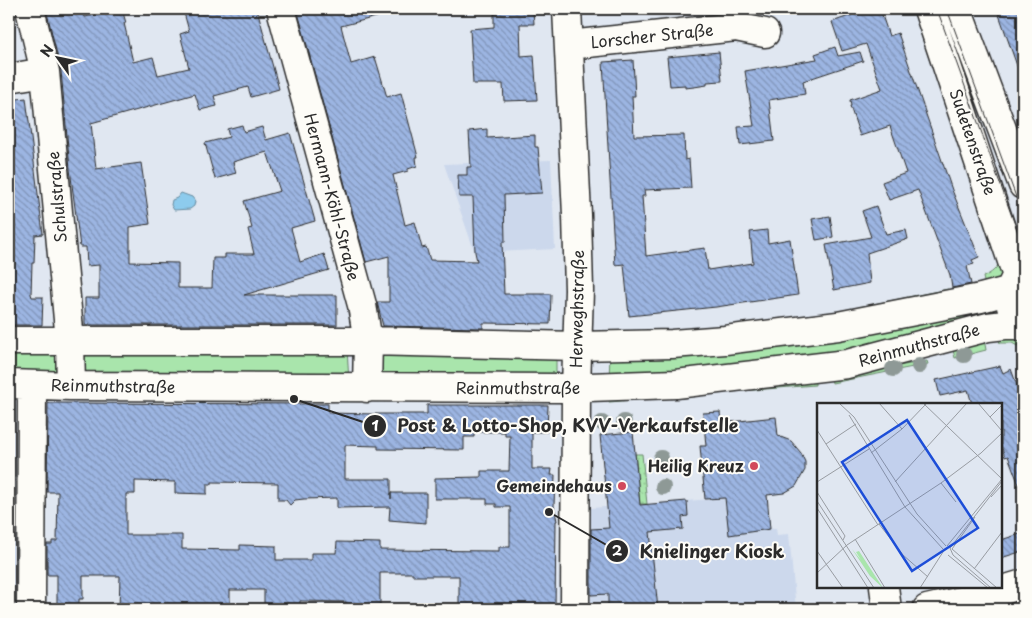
<svg xmlns="http://www.w3.org/2000/svg" width="1032" height="618" font-family="'Playpen Sans',sans-serif">
<style>
.built{fill:#ccd8ec}
.green{fill:#a9e5ac;stroke:#6a886c}
.garden{fill:url(#garden-dots);stroke:#6a886c}
.water{fill:#8dcbed;stroke:#668b9f}
.building{fill:url(#building-back-hatch);stroke:#2b2b2b;fill-rule:evenodd}
.lines{fill:none;stroke-linecap:round;stroke-linejoin:round}
.minor-casing{stroke:#2b2b2b;stroke-width:31}
.major-casing{stroke:#2b2b2b;stroke-width:31}
.minor{stroke:#fdfcf7;stroke-width:28}
.major{stroke:#fdfcf7;stroke-width:28}
.tram{stroke:#2b2b2b;stroke-width:1}
.tree{fill:#8e9996}
.poi-dot{fill:#d1495b;stroke:#fdfcf7;stroke-width:2}
.labels{text-anchor:middle;stroke-width:4;stroke-linejoin:round;paint-order:stroke}
.street-label{font-size:16px;fill:#2b2b2b;stroke:#fdfcf7}
.poi-label{font-size:16px;font-weight:bold;fill:#2b2b2b;stroke:#fdfcf7;text-anchor:end}
.inset-road{fill:none;stroke:#989ca2;stroke-width:1}
.view{fill:#1d4ed8;fill-opacity:0.15;stroke:#1d4ed8;stroke-width:2.5}
.inset-edge{fill:none;stroke:#2b2b2b;stroke-width:2.5}
.leader{fill:none;stroke:#2b2b2b;stroke-width:2}
.callout-dot{fill:#2b2b2b;stroke:#fdfcf7;stroke-width:2}
.mark-label{font-size:15px;text-anchor:middle;font-weight:bold;fill:#fff}
.callout-label{font-size:18px;text-anchor:middle;font-weight:bold;fill:#2b2b2b;stroke:#fdfcf7;stroke-width:4;stroke-linejoin:round;paint-order:stroke}
</style>
<defs>
<pattern id="garden-dots" width="8" height="8" patternUnits="userSpaceOnUse" patternTransform="scale(1.25)"><rect width="8" height="8" fill="#a9e5ac"/><path d="M2 2h.1M6 6h.1" fill="none" stroke="#92c594" stroke-width="1.8" stroke-linecap="round"/></pattern>
<pattern id="building-back-hatch" width="6" height="6" patternUnits="userSpaceOnUse" patternTransform="scale(1.25)"><rect width="6" height="6" fill="#9cb5e2"/><path d="M-1 5l2 2M0 0l6 6M5-1l2 2" fill="none" stroke="#7f93b7"/></pattern>
</defs>
<rect width="100%" height="100%" fill="#e0e7f1"/>
<filter id="ink" filterUnits="userSpaceOnUse"><feTurbulence type="fractalNoise" baseFrequency=".02" numOctaves="2"/><feDisplacementMap in="SourceGraphic" scale="10" xChannelSelector="R" yChannelSelector="G"/><feConvolveMatrix kernelMatrix="1 2 1 2 8 2 1 2 1" color-interpolation-filters="sRGB"/></filter>
<g filter="url(#ink)">
<path class="built" d="M 551,160 L 555,249 L 475,253 L 444,164 Z
M 9,402 L 13,402 L 13,609 L 9,609 Z
M 726,498 L 729,535 L 776,528 L 777,535 L 789,534 L 796,609 L 591,609 L 591,508 Z"/>
<path class="green" d="M 1001,259 L 1003,274 L 997,283 L 986,290 L 983,277 C 992,273 997,269 1001,259 Z
M 948,289 L 950,298 L 835,316 L 835,312 Z
M 977,308 L 981,323 L 897,346 L 609,380 L 610,355 Z
M 996,331 L 1023,338 L 1023,349 L 1012,343 L 1000,343 Z
M 984,339 L 986,350 L 955,358 L 952,346 Z
M 9,345 L 60,346 L 59,379 L 9,380 Z
M 347,349 L 349,382 L 80,379 L 81,350 Z
M 382,350 L 556,351 L 556,379 L 382,379 Z
M 927,361 L 928,364 L 832,383 L 831,378 Z
M 815,381 L 815,385 L 609,402 L 609,398 Z"/>
<path class="garden" d="M 635,454 L 642,454 L 647,504 L 640,504 Z"/>
<path class="water" d="M 181,193 L 192,197 L 195,201 L 194,206 L 190,209 L 174,210 L 171,205 L 172,200 L 177,198 Z"/>
<path class="building" d="M 46,9 L 83,9 L 85,17 L 122,9 L 126,23 L 124,23 L 133,62 L 153,57 L 158,75 L 189,68 L 180,34 L 189,31 L 183,9 L 257,9 L 279,89 L 251,97 L 248,87 L 214,96 L 217,106 L 200,110 L 195,94 L 91,123 L 96,169 L 141,163 L 150,224 L 130,227 L 130,262 L 178,263 L 178,288 L 212,288 L 213,258 L 225,258 L 225,254 L 254,254 L 248,229 L 252,228 L 244,201 L 280,191 L 267,152 L 233,162 L 236,173 L 215,179 L 205,143 L 229,137 L 227,129 L 242,125 L 244,132 L 262,127 L 266,140 L 290,133 L 315,221 L 291,228 L 300,262 L 324,254 L 329,270 L 244,295 L 337,295 L 337,325 L 85,325 L 85,298 L 99,298 L 99,265 L 87,266 L 86,247 L 80,247 L 70,169 L 61,71 Z
M 297,9 L 388,9 L 388,14 L 341,26 L 351,64 L 375,57 L 387,97 L 401,93 L 418,157 L 416,157 L 417,166 L 408,169 L 408,171 L 393,175 L 405,225 L 415,222 L 422,248 L 426,247 L 430,260 L 477,261 L 475,252 L 473,197 L 459,197 L 458,175 L 467,175 L 467,167 L 471,167 L 469,131 L 487,129 L 487,138 L 535,135 L 535,147 L 538,147 L 542,193 L 504,195 L 505,242 L 502,242 L 504,294 L 551,294 L 550,324 L 483,323 L 483,328 L 383,326 L 377,302 L 389,302 L 389,256 L 366,262 Z
M 497,9 L 533,9 L 534,24 L 520,24 L 521,56 L 534,55 L 537,100 L 504,101 L 503,84 L 473,84 L 470,29 L 494,27 L 494,14 L 498,13 Z
M 850,9 L 880,9 L 889,36 L 898,33 L 952,190 L 979,257 L 972,260 L 974,264 L 967,266 L 971,284 L 952,288 L 950,275 L 918,190 L 889,200 L 882,182 L 906,173 L 890,126 L 860,136 L 850,106 L 851,106 L 850,100 L 882,89 L 866,44 L 842,51 L 832,22 L 852,15 Z
M 997,9 L 1023,9 L 1023,76 L 1021,77 Z
M 835,47 L 838,56 L 860,52 L 863,61 L 803,81 L 805,94 L 769,100 L 774,141 L 740,145 L 738,127 L 754,126 L 745,71 L 817,59 L 815,54 Z
M 719,52 L 722,81 L 707,82 L 707,85 L 694,87 L 685,88 L 685,85 L 670,86 L 667,57 Z
M 633,60 L 635,96 L 632,96 L 634,136 L 684,135 L 685,160 L 689,159 L 691,188 L 644,190 L 645,196 L 642,196 L 646,256 L 705,248 L 708,270 L 753,263 L 750,232 L 767,230 L 768,243 L 790,239 L 798,295 L 716,307 L 629,316 L 624,264 L 615,265 L 603,62 Z
M 26,98 L 43,234 L 35,235 L 34,263 L 32,263 L 31,294 L 32,297 L 43,297 L 42,325 L 9,325 L 9,246 L 11,246 L 9,224 L 9,100 Z
M 876,206 L 886,234 L 906,230 L 908,239 L 867,253 L 870,283 L 834,290 L 826,245 L 871,237 L 862,211 Z
M 830,216 L 833,237 L 816,240 L 812,219 Z
M 1000,366 L 1003,373 L 1011,369 L 1023,402 L 1023,493 L 1022,493 L 1008,456 L 1005,457 L 1001,445 L 1001,404 L 972,404 L 968,390 L 940,396 L 936,380 Z
M 48,403 L 328,404 L 328,413 L 374,414 L 427,414 L 427,405 L 548,405 L 547,432 L 532,432 L 532,469 L 552,469 L 551,475 L 555,475 L 554,506 L 557,521 L 556,521 L 555,609 L 459,609 L 459,576 L 413,576 L 413,573 L 380,573 L 380,609 L 355,609 L 355,605 L 346,605 L 346,602 L 300,601 L 300,609 L 264,609 L 264,590 L 230,590 L 230,609 L 119,609 L 120,576 L 83,576 L 83,599 L 79,599 L 79,609 L 57,609 L 57,575 L 47,575 L 47,544 L 52,544 L 52,541 L 57,541 L 58,492 L 47,492 ZM 474,432 L 505,432 L 505,436 L 510,436 L 509,471 L 481,471 L 481,477 L 435,478 L 435,499 L 487,499 L 487,504 L 496,504 L 496,507 L 510,507 L 510,547 L 499,547 L 499,551 L 380,550 L 380,543 L 337,542 L 336,553 L 311,553 L 311,560 L 276,560 L 276,546 L 240,545 L 240,550 L 182,549 L 182,535 L 126,535 L 126,494 L 135,494 L 135,481 L 175,482 L 175,493 L 207,494 L 207,484 L 212,484 L 212,482 L 278,483 L 278,500 L 286,500 L 290,505 L 295,500 L 304,499 L 337,498 L 337,508 L 390,507 L 389,520 L 426,523 L 426,493 L 391,493 L 391,499 L 391,479 L 345,479 L 345,445 L 378,446 L 378,449 L 464,450 L 464,437 L 474,437 Z
M 720,412 L 721,423 L 776,417 L 778,436 L 791,441 L 801,453 L 805,462 L 805,470 L 796,486 L 784,493 L 767,495 L 770,529 L 729,535 L 725,498 L 705,499 L 700,446 L 706,446 L 703,413 Z
M 633,432 L 640,505 L 687,501 L 688,516 L 682,517 L 683,529 L 650,532 L 658,609 L 608,609 L 608,594 L 591,595 L 591,529 L 609,528 L 600,435 Z
M 1023,533 L 1023,551 L 1001,558 L 1001,540 Z"/>
<g class="lines">
<defs>
<path id="minor" d="M 30,9 L 45,72 L 70,341 L 71,386
M 281,9 L 362,305 L 368,341 L 367,388
M 567,9 L 577,215 L 579,290 L 576,388 L 575,609
M 569,45 L 736,27 L 765,33
M 9,78 L 45,72
M 9,341 L 368,341 L 577,346 L 672,344 L 725,340 L 838,326 L 981,298 L 1011,290
M 9,384 L 71,386 L 559,388 L 676,384 L 847,364 L 988,327 L 1005,325 L 1021,325
M 884,587 L 887,609
M 31,609 L 32,385
M 927,609 L 987,595 L 1023,584"/>
<path id="major" d="M 928,9 L 1017,276
M 957,9 L 1023,185
M 1023,269 C 1006,285 1006,311 1023,327"/>
</defs>
<use href="#minor" class="minor-casing"/>
<use href="#major" class="major-casing"/>
<use href="#minor" class="minor"/>
<use href="#major" class="major"/>
<path class="tram" d="M 937,9 L 1014,222 L 1023,241
M 947,9 L 1023,216"/>
</g>
<g class="tree">
<circle cx="964" cy="355" r="8"/>
<circle cx="919" cy="366" r="8"/>
<circle cx="893" cy="369" r="8"/>
<circle cx="624" cy="422" r="8"/>
<circle cx="602" cy="423" r="8"/>
<circle cx="661" cy="458" r="8"/>
<circle cx="663" cy="487" r="8"/>
</g>
</g>
<g class="poi-dot">
<circle cx="754" cy="466" r="5"/>
<circle cx="622" cy="486" r="5"/>
</g>
<g class="labels">
<g class="street-label">
<text transform="translate(652 36) rotate(-6)" y="6">Lorscher Straße</text>
<text transform="translate(973 142) rotate(71)" y="6">Sudetenstraße</text>
<text transform="translate(57 197) rotate(-95)" y="6">Schulstraße</text>
<text transform="translate(332 197) rotate(75)" y="6">Hermann-Köhl-Straße</text>
<text transform="translate(577 309) rotate(-89)" y="6">Herweghstraße</text>
<text transform="translate(919 345) rotate(-15)" y="6">Reinmuthstraße</text>
<text transform="translate(113 386) rotate(1)" y="6">Reinmuthstraße</text>
<text x="518" y="394">Reinmuthstraße</text>
</g>
<g class="poi-label">
<text x="744" y="472">Heilig Kreuz</text>
<text x="612" y="492">Gemeindehaus</text>
</g>
</g>
<g transform="translate(817 403)">
<rect width="185" height="185" fill="#e0e7f1"/>
<path d="M 35,146 L 44,157 L 39,149 L 42,148 L 66,185 L 53,173 Z" fill="#a9e5ac"/>
<path class="inset-road" d="M 22,0 L 37,14 L 100,111 L 129,143M 62,0 L 85,26M 106,0 L 185,76M 161,0 L 185,28M 32,12 L 88,104 L 126,146M 173,14 L 185,2M 0,27 L 61,122M 9,41 L 39,21M 54,50 L 85,26 L 110,0M 0,79 L 52,46M 78,79 L 150,0M 124,80 L 139,99M 0,89 L 28,133 L 26,137M 174,94 L 185,82M 0,98 L 57,185M 0,105 L 51,185M 62,121 L 86,152 L 111,174M 38,136 L 68,185M 130,143 L 185,76M 135,146 L 158,114M 135,146 L 180,185M 0,148 L 26,185M 131,152 L 171,185M 157,166 L 185,129M 0,170 L 30,142 L 124,80 L 164,50 L 185,30M 103,185 L 126,149M 174,185 L 136,152 L 133,145 L 185,78"/>
<path class="view" d="M 90,17 L 161,125 L 95,168 L 25,59 Z"/>
<rect width="185" height="185" class="inset-edge"/>
</g>
<path class="leader" d="M294 399L375 426M549 512L617 551"/>
<g class="callout-dot">
<circle cx="294" cy="399" r="5"/>
<circle cx="549" cy="512" r="5"/>
<circle cx="375" cy="426" r="12"/>
<circle cx="617" cy="551" r="12"/>
</g>
<g class="mark-label">
<text x="375" y="431">1</text>
<text x="617" y="556">2</text>
</g>
<g class="callout-label">
<text x="568" y="432">Post &amp; Lotto-Shop, KVV-Verkaufstelle</text>
<text x="712" y="558">Knielinger Kiosk</text>
</g>
<rect width="1032" height="618" fill="none" stroke="#fdfcf7" stroke-width="30"/>
<rect x="15" y="15" width="1002" height="588" fill="none" stroke="#2b2b2b" stroke-width="2" filter="url(#ink)"/>
<g transform="translate(58 58) rotate(303)" stroke="#fdfcf7" stroke-width="4" paint-order="stroke">
<path d="M0-4L9 19L0 12L-9 19Z" fill="#2b2b2b"/>
<text y="-8" font-size="14" font-weight="bold" text-anchor="middle" fill="#2b2b2b">N</text>
</g>
</svg>
